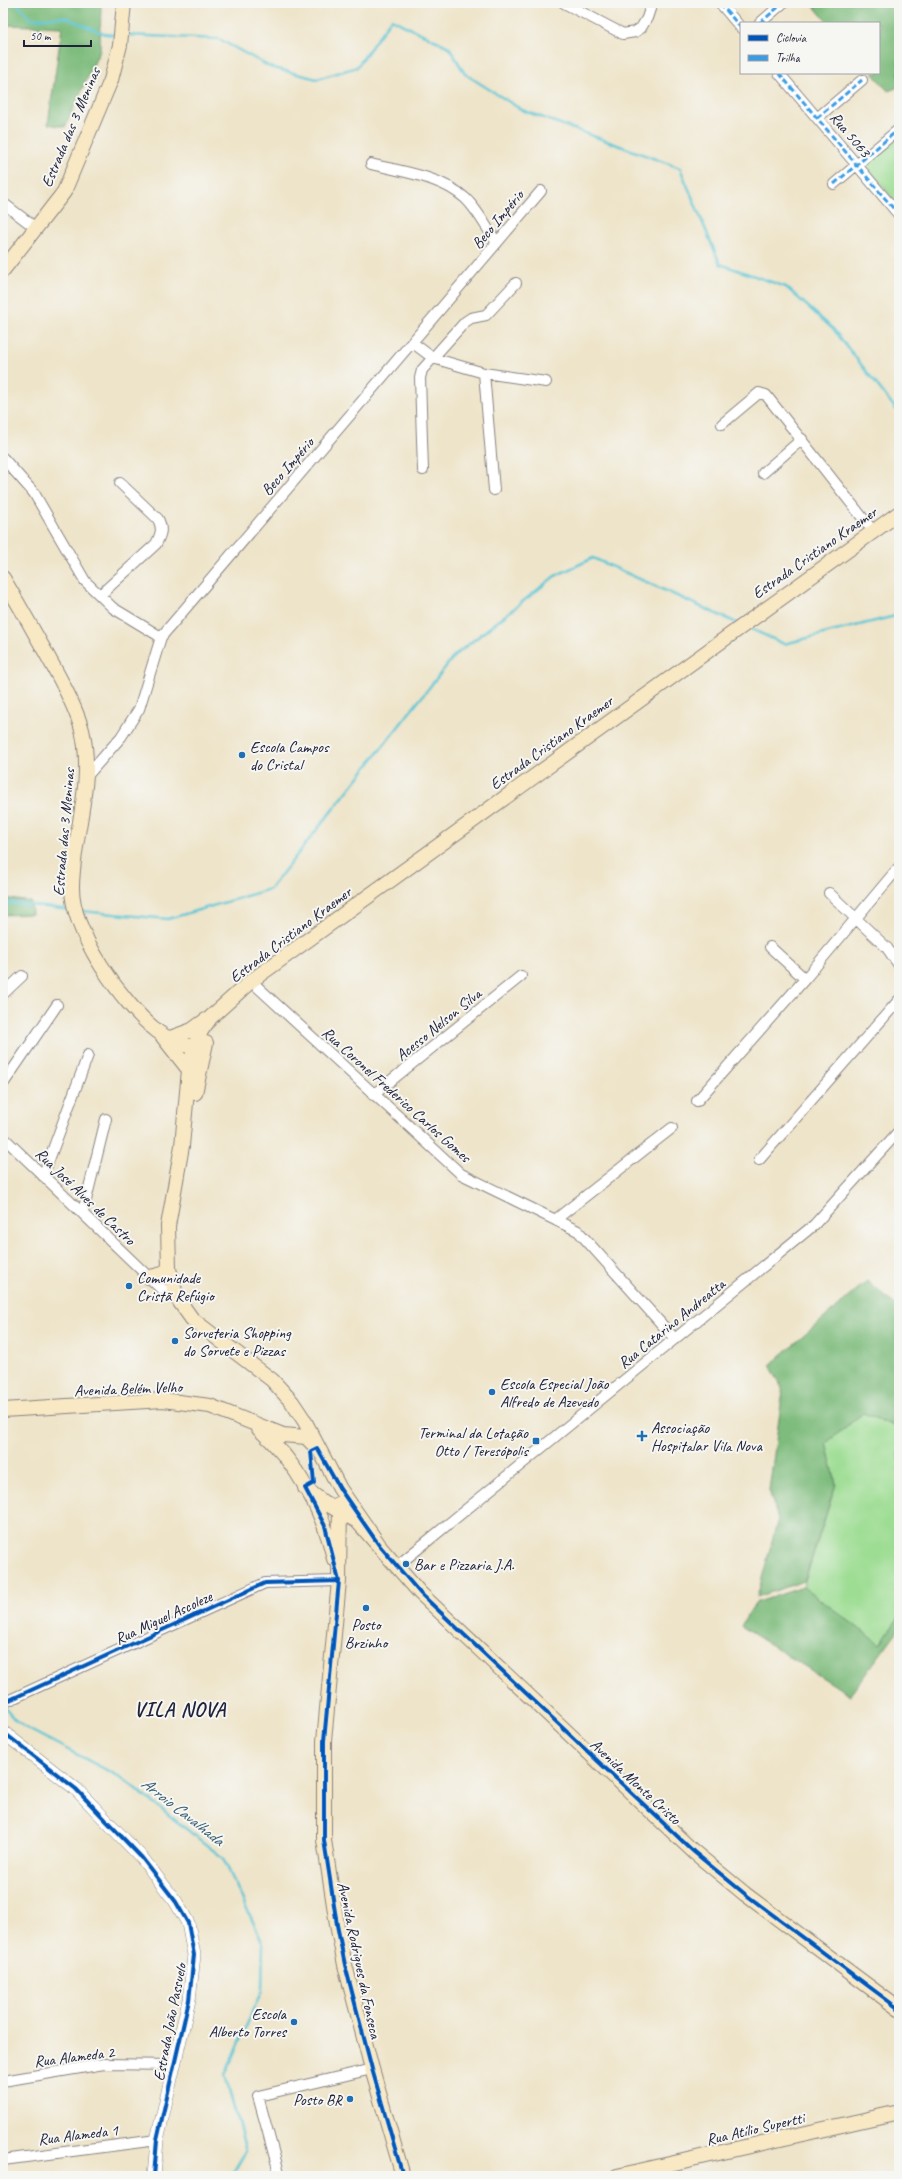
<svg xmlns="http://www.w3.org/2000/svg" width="902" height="2179" font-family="Caveat,sans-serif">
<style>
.green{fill:#9ddd93;stroke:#608067}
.forest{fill:#7ebc7d;stroke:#506f5c}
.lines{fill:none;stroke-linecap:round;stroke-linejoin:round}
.stream{stroke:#5ac5d5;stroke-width:2.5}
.minor-casing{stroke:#888382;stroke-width:12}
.tertiary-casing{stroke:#888382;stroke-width:14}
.secondary-casing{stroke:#888382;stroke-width:16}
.minor{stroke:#fff;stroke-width:10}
.tertiary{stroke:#fff;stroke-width:13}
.secondary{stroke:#f8e8c3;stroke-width:14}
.quiet{stroke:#3c9ce2;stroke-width:3;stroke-dasharray:6 3;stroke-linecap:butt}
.cycleway-casing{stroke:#f6f6f2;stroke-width:6}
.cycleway{stroke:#0057b8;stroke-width:4}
.poi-dot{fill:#1f6fb2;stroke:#f6f6f2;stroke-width:1.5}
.labels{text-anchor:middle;stroke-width:4;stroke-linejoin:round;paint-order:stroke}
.street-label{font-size:16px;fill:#22223b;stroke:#f6f6f2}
.poi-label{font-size:16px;fill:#22223b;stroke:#f6f6f2;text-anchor:start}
.water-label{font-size:17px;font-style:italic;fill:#365b71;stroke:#f6f6f2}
.district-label{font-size:20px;font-weight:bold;letter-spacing:1px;fill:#22223b;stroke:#f6f6f2}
</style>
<rect width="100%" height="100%" fill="#f6f6f2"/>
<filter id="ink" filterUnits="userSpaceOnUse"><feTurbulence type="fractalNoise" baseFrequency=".025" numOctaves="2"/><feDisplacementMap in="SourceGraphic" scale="8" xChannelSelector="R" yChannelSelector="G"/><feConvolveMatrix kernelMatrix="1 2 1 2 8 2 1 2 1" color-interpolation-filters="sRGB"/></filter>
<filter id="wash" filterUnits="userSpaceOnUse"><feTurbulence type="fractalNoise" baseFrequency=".012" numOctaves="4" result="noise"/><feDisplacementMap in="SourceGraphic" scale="16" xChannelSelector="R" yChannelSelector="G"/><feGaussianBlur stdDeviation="0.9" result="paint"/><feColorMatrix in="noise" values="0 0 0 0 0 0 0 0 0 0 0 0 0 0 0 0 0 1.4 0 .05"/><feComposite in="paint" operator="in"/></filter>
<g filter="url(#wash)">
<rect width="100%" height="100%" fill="#eee4c9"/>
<path class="green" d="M 899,138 L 899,206 L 866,166 Z
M 863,1413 L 899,1428 L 899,1617 L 880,1644 L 803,1587 L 836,1484 L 826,1443 Z"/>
<path class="forest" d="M 3,3 L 101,3 L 100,50 L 65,127 L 48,124 L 62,27 L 3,25 Z
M 811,3 L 899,3 L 899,87 L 888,91 L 872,73 L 879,73 L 879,23 L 828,23 Z
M 3,898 L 31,902 L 32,914 L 3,915 Z
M 867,1281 L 899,1308 L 899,1428 L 863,1413 L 826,1443 L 836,1484 L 804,1581 L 757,1597 L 778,1519 L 769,1490 L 783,1390 L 770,1365 Z
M 803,1587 L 880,1644 L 899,1617 L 899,1629 L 850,1695 L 741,1626 L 755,1603 Z"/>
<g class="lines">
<path class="stream" d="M 16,3 L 31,19 L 64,17 L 105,34 L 117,35
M 126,35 L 219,39 L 270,67 L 317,79 L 357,67 L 391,19 L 449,47 L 465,74 L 522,110 L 680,168 L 720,264 L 786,287 L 834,330 L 899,413
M 749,628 L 784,644 L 899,615
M 3,902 L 70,910
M 81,911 L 168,919 L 270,889 L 455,655 L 555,576 L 593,558 L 739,624
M 3,1706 L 15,1720 L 26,1728 L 122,1778 L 223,1858 L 263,1943 L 262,1990 L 225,2075 L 246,2151 L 231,2176"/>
</g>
</g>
<g filter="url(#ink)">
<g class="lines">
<defs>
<path id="minor" d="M 564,3 L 623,34 L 635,32 L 641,28 L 647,18 L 652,3
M 720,3 L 741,28
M 760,23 L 783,3
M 779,73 L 899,215
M 817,118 L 862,80
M 371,164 C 402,172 440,176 465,198 C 478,210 487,229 497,243
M 834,184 L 899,129
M 3,203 L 37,229
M 413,343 L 433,358 L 484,373 L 546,382
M 484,373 L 494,490
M 722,424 L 759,393 L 766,395 L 873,531
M 3,458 L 34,493 L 85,581 L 113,608 L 161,637
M 423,470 L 420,378 L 422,370 L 465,322 L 471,318 L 486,315 L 516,283
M 763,473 L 802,439
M 100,595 L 156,544 C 161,534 163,529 158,519 L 120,483
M 86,777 L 121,737 L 139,709 L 161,637 L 541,191
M 829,893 L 887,948 L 899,965
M 770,947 L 805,979
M 251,981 L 461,1174 L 578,1231 L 675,1339
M 3,994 L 22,976
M 3,1084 L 57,1005
M 373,1095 L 521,976
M 697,1101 L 805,979 L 899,867
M 3,1137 L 158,1286 L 177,1298
M 759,1160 L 899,1000
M 43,1176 L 88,1055
M 83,1212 L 106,1119
M 555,1220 L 672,1128
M 397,1566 L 814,1225 L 899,1131
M 3,1703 L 265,1583 L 339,1581
M 3,2081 L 104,2064 L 174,2065
M 3,2160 L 157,2140
M 280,2176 L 258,2096 L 372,2069"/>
<path id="tertiary" d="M 3,1732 L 76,1789 L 142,1858 L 176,1902 L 188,1923 L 194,1955 L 189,2000 L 157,2140 L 154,2176"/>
<path id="secondary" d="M 3,270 L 64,192 L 111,80 L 120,45 L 124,3
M 3,578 C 22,610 40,642 58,675 C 67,692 77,711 82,730 C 95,782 73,834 72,886 C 71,931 122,1004 157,1031 C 170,1041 188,1046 204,1051
M 163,1037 L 189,1070
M 170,1038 L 192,1030 L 206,1020
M 195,1093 L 206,1043
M 149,1277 L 159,1275 L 169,1269
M 3,1410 L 163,1400 L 210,1406 L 283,1435 L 306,1437 L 316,1447
M 259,1429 C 296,1461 324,1512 334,1559
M 305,1488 L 323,1502 L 357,1521 L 420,1593 L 694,1852 L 745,1894 L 899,2009
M 340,1503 L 339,1581 L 324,1741 L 324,1840 L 337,1925 L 345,1965 L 372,2069 L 403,2176
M 379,1545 L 340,1489 L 304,1420 L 292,1402 L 272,1380 L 192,1319 L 177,1298 L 169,1269 L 168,1226 L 182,1146 L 189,1070 L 194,1048 L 201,1031 L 211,1017 L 251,981 L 899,513
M 617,2176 L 899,2112"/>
</defs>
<use href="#minor" class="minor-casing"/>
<use href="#tertiary" class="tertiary-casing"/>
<use href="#secondary" class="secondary-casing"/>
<use href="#minor" class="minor"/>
<use href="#tertiary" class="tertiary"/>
<use href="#secondary" class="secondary"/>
<path class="quiet" d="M 720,3 L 741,28
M 760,23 L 783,3
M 779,73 L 899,215
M 817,118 L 862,80
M 834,184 L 899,129"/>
<defs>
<path id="cycleway" d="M 3,1703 L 265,1583 L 339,1581
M 3,1732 L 76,1789 L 142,1858 L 176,1902 L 188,1923 L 194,1955 L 189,2000 L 157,2140 L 154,2176
M 403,2176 L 372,2069 L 345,1965 L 337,1925 L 324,1840 L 324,1741 L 339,1581 L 325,1526 L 305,1488 L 314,1483 L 311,1451 L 317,1448 L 340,1489 L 379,1545 L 420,1593 L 694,1852 L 745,1894 L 899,2009"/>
</defs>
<use href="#cycleway" class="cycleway-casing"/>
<use href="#cycleway" class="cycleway"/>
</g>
</g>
<g class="poi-dot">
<circle cx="242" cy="755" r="4"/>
<circle cx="129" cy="1286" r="4"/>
<circle cx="175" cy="1341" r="4"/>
<circle cx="492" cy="1392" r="4"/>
<path d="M640 1430h4v4h4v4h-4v4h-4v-4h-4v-4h4z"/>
<rect x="532" y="1437" width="8" height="8" rx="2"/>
<circle cx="406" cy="1564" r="4"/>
<circle cx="366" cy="1608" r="4"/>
<circle cx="294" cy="2022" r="4"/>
<circle cx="350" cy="2099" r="4"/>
</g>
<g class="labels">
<g class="street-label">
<text transform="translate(70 127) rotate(-67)" y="6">Estrada das 3 Meninas</text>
<text transform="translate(851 134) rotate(50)" y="6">Rua 5063</text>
<text transform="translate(497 219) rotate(-50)" y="6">Beco Império</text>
<text transform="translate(287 466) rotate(-49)" y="6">Beco Império</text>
<text transform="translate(814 552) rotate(-35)" y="6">Estrada Cristiano Kraemer</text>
<text transform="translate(551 742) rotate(-36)" y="6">Estrada Cristiano Kraemer</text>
<text transform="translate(63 832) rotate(-85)" y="6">Estrada das 3 Meninas</text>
<text transform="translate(290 934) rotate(-37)" y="6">Estrada Cristiano Kraemer</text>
<text transform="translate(438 1024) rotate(-39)" y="6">Acesso Nelson Silva</text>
<text transform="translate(397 1094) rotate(42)" y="6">Rua Coronel Frederico Carlos Gomes</text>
<text transform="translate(86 1196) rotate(44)" y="6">Rua José Alves de Castro</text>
<text transform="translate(671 1323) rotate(-39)" y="6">Rua Catarino Andreatta</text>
<text transform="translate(128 1388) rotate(-2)" y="6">Avenida Belém Velho</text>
<text transform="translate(163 1617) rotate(-25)" y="6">Rua Miguel Ascoleze</text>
<text transform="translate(636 1781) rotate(43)" y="6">Avenida Monte Cristo</text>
<text transform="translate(360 1960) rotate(78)" y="6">Avenida Rodrigues da Fonseca</text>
<text transform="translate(169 2022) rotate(-79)" y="6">Estrada João Passuelo</text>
<text transform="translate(74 2056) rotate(-7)" y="6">Rua Alameda 2</text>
<text transform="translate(755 2128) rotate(-13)" y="6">Rua Atílio Supertti</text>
<text transform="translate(78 2134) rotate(-7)" y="6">Rua Alameda 1</text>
</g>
<g class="poi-label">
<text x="250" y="752">Escola Campos<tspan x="250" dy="18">do Cristal</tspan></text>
<text x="137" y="1283">Comunidade<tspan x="137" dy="18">Cristã Refúgio</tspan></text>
<text x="183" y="1338">Sorveteria Shopping<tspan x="183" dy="18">do Sorvete e Pizzas</tspan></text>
<text x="500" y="1389">Escola Especial João<tspan x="500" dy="18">Alfredo de Azevedo</tspan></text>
<text x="651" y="1433">Associação<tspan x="651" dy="18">Hospitalar Vila Nova</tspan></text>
<text x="528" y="1438" text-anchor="end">Terminal da Lotação<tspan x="528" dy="18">Otto / Teresópolis</tspan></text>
<text x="414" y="1570">Bar e Pizzaria J.A.</text>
<text x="366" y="1630" text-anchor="middle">Posto<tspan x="366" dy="18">Brzinho</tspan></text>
<text x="286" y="2019" text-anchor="end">Escola<tspan x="286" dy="18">Alberto Torres</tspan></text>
<text x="342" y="2105" text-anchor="end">Posto BR</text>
</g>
<g class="water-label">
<text transform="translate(183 1811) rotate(38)" y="6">Arroio Cavalhada</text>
</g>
<g class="district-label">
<text x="180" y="1716">VILA NOVA</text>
</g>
</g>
<rect width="902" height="2179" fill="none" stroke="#f6f6f2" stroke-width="16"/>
<rect x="740" y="22" width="140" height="52" fill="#f6f6f2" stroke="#a1a1a9"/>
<rect x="748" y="35" width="20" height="6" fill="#0057b8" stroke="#a1a1a9"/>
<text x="776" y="42" font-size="12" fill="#22223b">Ciclovia</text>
<rect x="748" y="55" width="20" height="6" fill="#3c9ce2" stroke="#a1a1a9"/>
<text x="776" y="62" font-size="12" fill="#22223b">Trilha</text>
<path d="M24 40v6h67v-6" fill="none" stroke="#22223b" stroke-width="2"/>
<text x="30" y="40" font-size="12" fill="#22223b" stroke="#f6f6f2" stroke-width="3" paint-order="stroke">50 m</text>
</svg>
